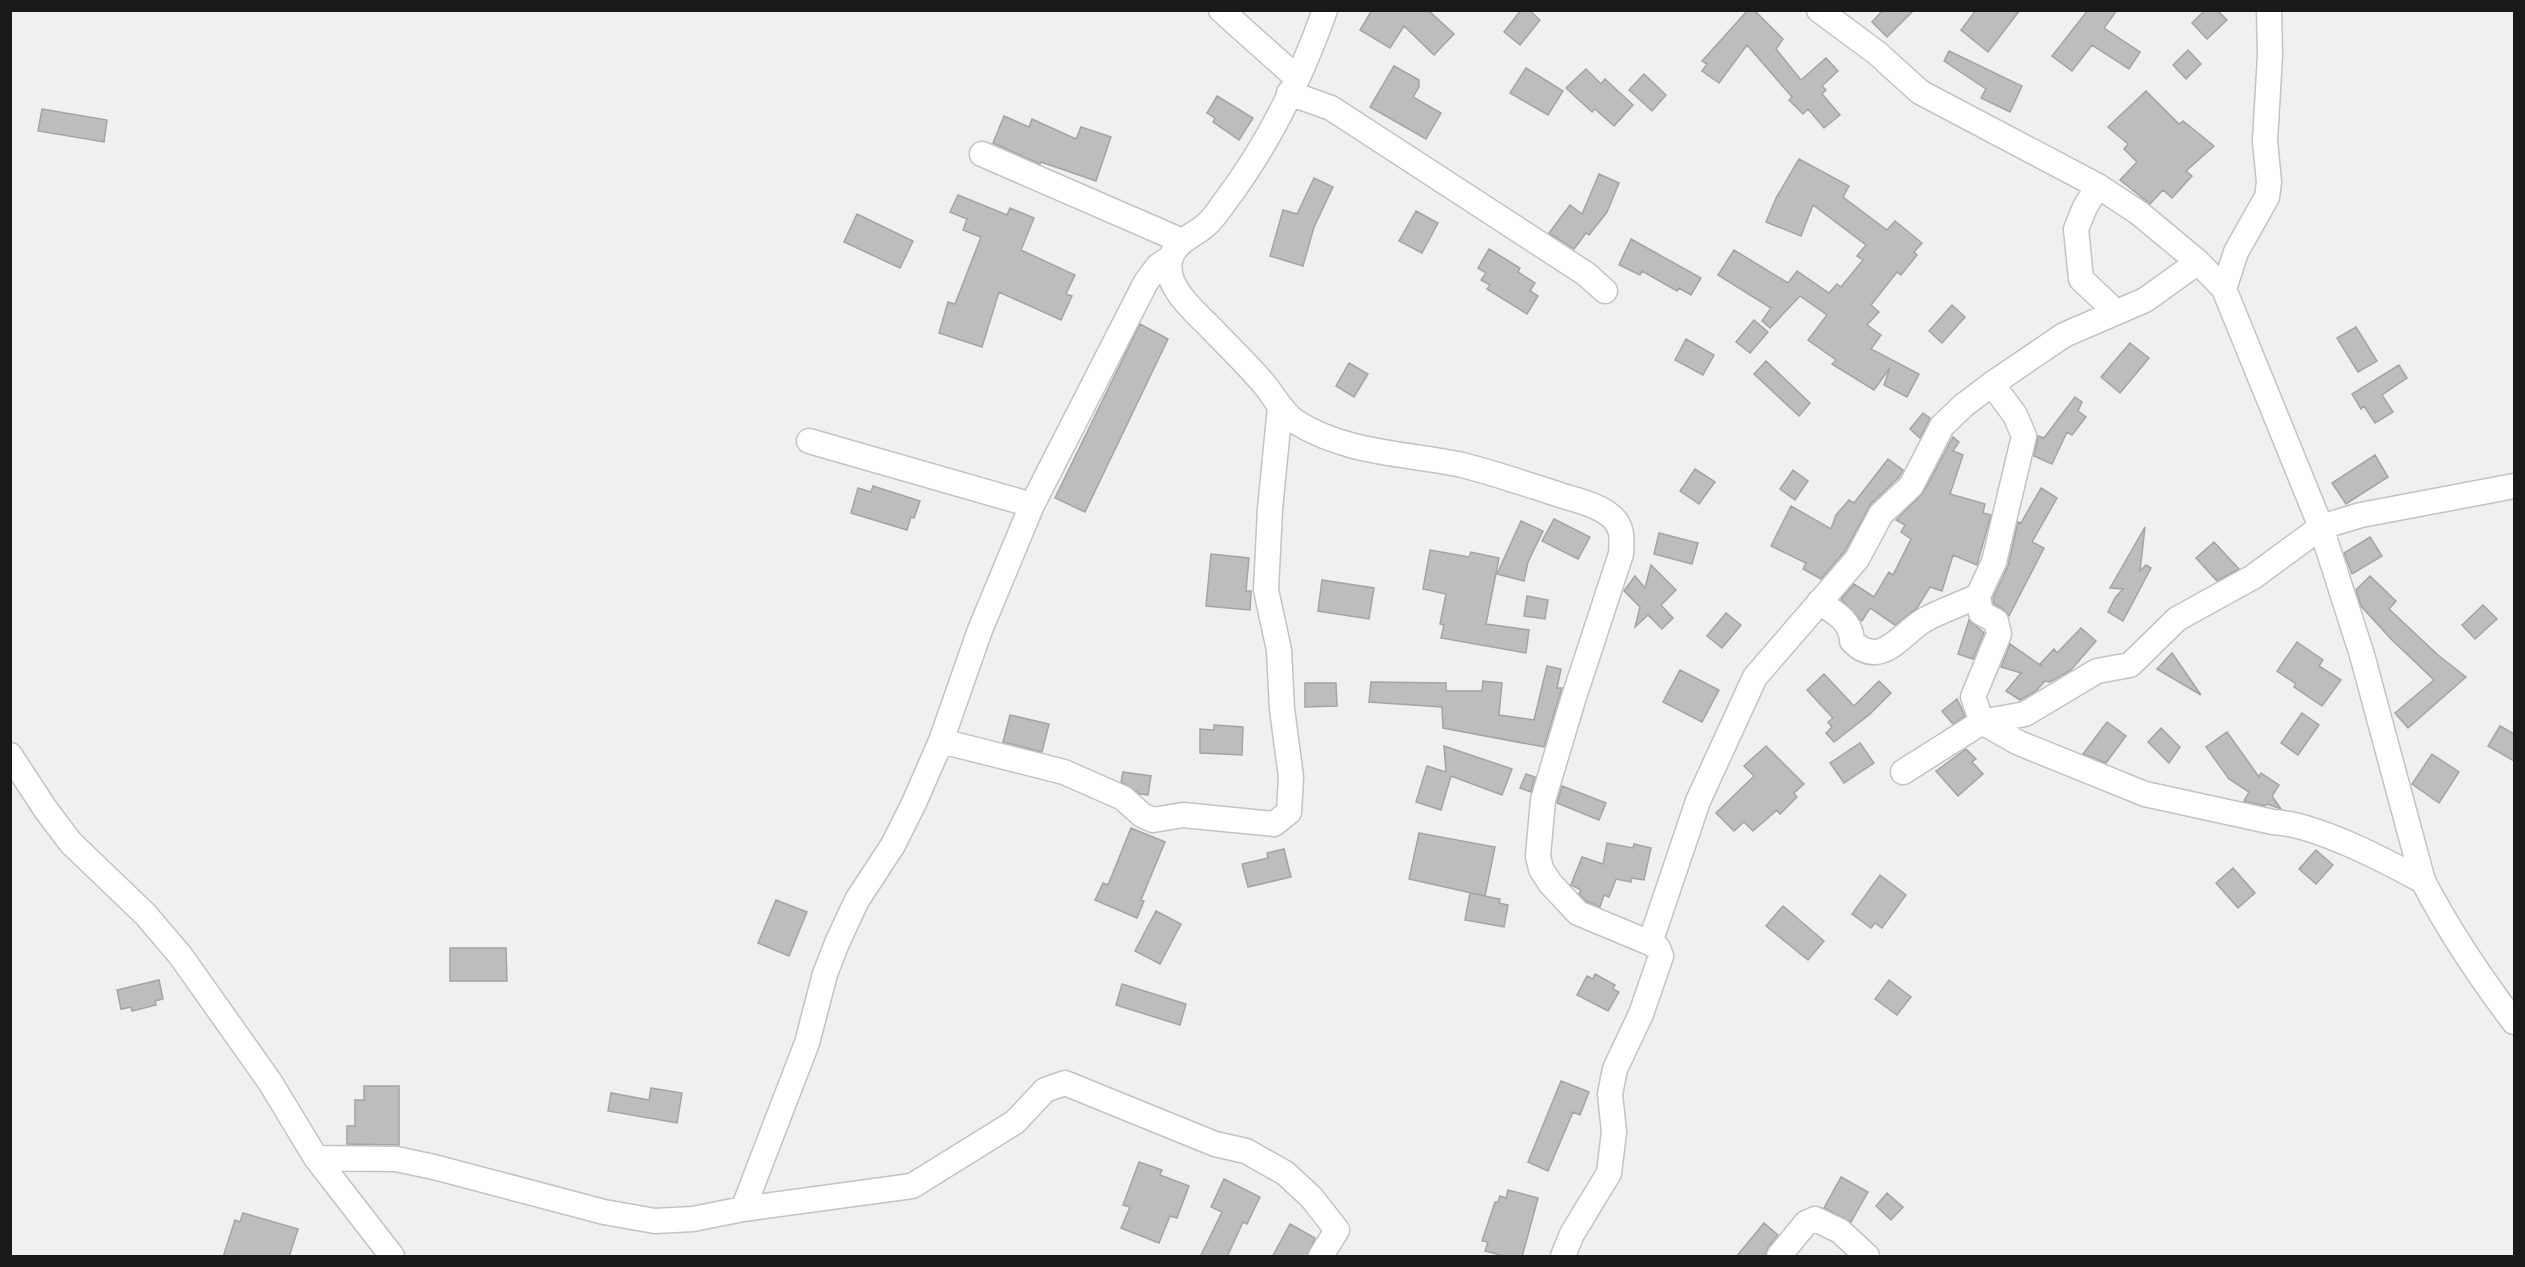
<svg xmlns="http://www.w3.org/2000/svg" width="2525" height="1267" font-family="'Archivo Narrow',sans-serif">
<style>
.building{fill:#bdbcbf;stroke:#a4a3a5;stroke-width:1.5}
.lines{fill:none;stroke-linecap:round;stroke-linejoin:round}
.street-casing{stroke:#c4c2c4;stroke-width:27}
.street{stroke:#fff;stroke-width:24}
</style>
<rect width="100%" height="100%" fill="#f2eff2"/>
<path class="building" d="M 1372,10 L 1428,10 L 1454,34 L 1434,55 L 1404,26 L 1390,48 L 1360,30 Z
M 1521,10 L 1529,10 L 1540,20 L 1520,45 L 1504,32 Z
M 1748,10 L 1754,10 L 1783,39 L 1776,49 L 1801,80 L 1826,58 L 1838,71 L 1822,86 L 1826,90 L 1822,94 L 1840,115 L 1824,128 L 1808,109 L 1803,114 L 1789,100 L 1792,97 L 1747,45 L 1719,83 L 1702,71 L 1707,64 L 1702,61 Z
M 1883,10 L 1914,10 L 1887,37 L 1872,22 Z
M 1976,10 L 2020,10 L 1988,52 L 1961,30 Z
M 2088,10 L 2117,10 L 2104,28 L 2140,52 L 2129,69 L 2092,45 L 2072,71 L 2052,56 Z
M 2205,10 L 2217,10 L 2227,20 L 2207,39 L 2192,23 Z
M 2188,50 L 2201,64 L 2186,79 L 2173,65 Z
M 1949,51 L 2022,86 L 2010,112 L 1981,98 L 1986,89 L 1944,61 Z
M 1394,66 L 1419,80 L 1419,87 L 1413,97 L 1441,113 L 1426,139 L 1370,107 Z
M 1526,68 L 1563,91 L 1548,115 L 1510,93 Z
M 1586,69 L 1601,84 L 1605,79 L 1633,105 L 1614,126 L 1595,109 L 1592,112 L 1566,88 Z
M 1644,74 L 1666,95 L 1652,111 L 1629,90 Z
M 2146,91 L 2179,124 L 2183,121 L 2214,146 L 2186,171 L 2192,176 L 2172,198 L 2163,190 L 2150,204 L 2120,180 L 2137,162 L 2124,149 L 2128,144 L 2108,127 Z
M 1217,96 L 1253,118 L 1239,140 L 1213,122 L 1215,118 L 1207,113 Z
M 42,109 L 107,120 L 104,142 L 38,131 Z
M 1004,116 L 1029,127 L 1032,119 L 1076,139 L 1081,127 L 1111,137 L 1096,181 L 1041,162 L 1040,164 L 993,143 Z
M 1799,159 L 1849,186 L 1843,197 L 1887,230 L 1895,221 L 1922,243 L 1914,252 L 1917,255 L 1901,275 L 1897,272 L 1871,305 L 1879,312 L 1867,325 L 1881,335 L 1871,349 L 1919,374 L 1907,397 L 1884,385 L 1890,368 L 1874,390 L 1832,364 L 1836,360 L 1808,340 L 1827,315 L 1800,296 L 1770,328 L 1762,321 L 1771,308 L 1718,275 L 1734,250 L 1788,283 L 1797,271 L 1829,293 L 1837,284 L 1841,287 L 1863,260 L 1857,256 L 1866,245 L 1813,205 L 1801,236 L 1766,222 L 1776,198 Z
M 1599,174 L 1619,183 L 1607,212 L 1589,235 L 1586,233 L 1574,249 L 1549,233 L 1570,205 L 1582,214 Z
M 1314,178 L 1333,187 L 1314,227 L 1303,266 L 1270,256 L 1283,210 L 1297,214 Z
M 958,195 L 1007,215 L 1010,208 L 1034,218 L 1021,250 L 1075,275 L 1066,294 L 1072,296 L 1061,320 L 999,292 L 982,347 L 939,333 L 948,302 L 955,304 L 981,237 L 963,230 L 967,219 L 950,212 Z
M 1416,211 L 1438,223 L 1422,253 L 1399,241 Z
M 857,214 L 913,241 L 900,268 L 844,242 Z
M 1631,239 L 1701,278 L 1691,295 L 1679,288 L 1677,291 L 1642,271 L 1640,275 L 1619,265 Z
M 1489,249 L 1520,268 L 1518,272 L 1535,283 L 1530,291 L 1538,296 L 1527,314 L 1487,289 L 1490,285 L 1481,280 L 1486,273 L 1478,268 Z
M 1952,305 L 1965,317 L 1942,343 L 1929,331 Z
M 1754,320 L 1768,332 L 1750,353 L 1736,342 Z
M 1140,324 L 1168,339 L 1085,512 L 1055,498 Z
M 2356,327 L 2377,361 L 2358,372 L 2337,338 Z
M 1686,339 L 1714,355 L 1703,375 L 1675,360 Z
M 2130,343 L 2149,358 L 2120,393 L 2101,377 Z
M 1766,361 L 1810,403 L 1799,416 L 1754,374 Z
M 1349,363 L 1368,374 L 1354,397 L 1336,386 Z
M 2399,365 L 2407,378 L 2382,395 L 2393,412 L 2375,423 L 2364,406 L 2361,409 L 2352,394 Z
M 2075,397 L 2082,402 L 2078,411 L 2086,417 L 2072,435 L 2067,432 L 2052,464 L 2034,456 L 2038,436 L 2044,438 Z
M 1923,413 L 1930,418 L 1920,438 L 1910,429 Z
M 1953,437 L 1959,442 L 1953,451 L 1963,455 L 1950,494 L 1985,504 L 1983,513 L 1991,515 L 1977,565 L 1953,555 L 1942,591 L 1930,587 L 1917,608 L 1895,625 L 1870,608 L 1862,621 L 1841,599 L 1854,584 L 1874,597 L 1889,572 L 1893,575 L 1911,539 L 1901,532 L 1905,525 L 1896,520 L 1923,493 Z
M 2375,455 L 2388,477 L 2346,504 L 2332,483 Z
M 1888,459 L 1903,470 L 1899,477 L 1871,504 L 1845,551 L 1821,579 L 1803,569 L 1806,563 L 1771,546 L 1791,506 L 1831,529 L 1836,515 L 1849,500 L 1854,503 Z
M 1695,469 L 1715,482 L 1699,504 L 1680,491 Z
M 1793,470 L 1808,481 L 1795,500 L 1780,489 Z
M 873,486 L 920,501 L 914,518 L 911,517 L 907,530 L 851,513 L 858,488 L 871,492 Z
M 2041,488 L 2057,498 L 2032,542 L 2044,548 L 2009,616 L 2003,609 L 1994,604 L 1993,598 L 2008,566 L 2018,522 L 2021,523 Z
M 1554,519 L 1590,537 L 1578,559 L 1542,541 Z
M 1521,521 L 1543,531 L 1528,562 L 1524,581 L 1497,574 Z
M 2145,527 L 2140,571 L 2146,565 L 2151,568 L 2123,621 L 2108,612 L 2115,598 L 2123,589 L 2110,588 Z
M 1659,533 L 1698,543 L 1692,564 L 1654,554 Z
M 2370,537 L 2382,556 L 2352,574 L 2344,553 Z
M 2214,542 L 2239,569 L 2217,581 L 2196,558 Z
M 1430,550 L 1469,557 L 1471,552 L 1499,558 L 1486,624 L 1529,630 L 1526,653 L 1441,638 L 1444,625 L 1440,624 L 1446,594 L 1423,589 Z
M 1211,554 L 1249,558 L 1246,591 L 1251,591 L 1250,610 L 1206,606 Z
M 1651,565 L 1676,590 L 1661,605 L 1673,618 L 1662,629 L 1648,615 L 1635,627 L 1640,607 L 1624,591 L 1635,576 L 1645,588 Z
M 2370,576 L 2396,601 L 2389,609 L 2438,655 L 2466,677 L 2408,728 L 2395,713 L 2434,680 L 2392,640 L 2361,606 L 2356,590 Z
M 1322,580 L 1374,588 L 1369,619 L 1318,611 Z
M 1527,596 L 1548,600 L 1545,619 L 1524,616 Z
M 2483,605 L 2497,619 L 2475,639 L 2462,625 Z
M 1726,613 L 1741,625 L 1722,648 L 1707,636 Z
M 1969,620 L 1984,633 L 1973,659 L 1958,654 Z
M 2081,628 L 2096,641 L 2071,670 L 2050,682 L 2045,681 L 2036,691 L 2020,700 L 2006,691 L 2021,673 L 2001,667 L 2010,644 L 2043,667 L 2040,664 L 2054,649 L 2057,653 Z
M 2297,642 L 2323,660 L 2319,666 L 2341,680 L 2322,706 L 2294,687 L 2296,684 L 2277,671 Z
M 2172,653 L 2201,695 L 2157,669 Z
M 1547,666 L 1561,669 L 1557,688 L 1562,688 L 1544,747 L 1443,728 L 1442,707 L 1369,702 L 1371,682 L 1446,683 L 1446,691 L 1482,691 L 1483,681 L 1502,683 L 1499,715 L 1534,720 Z
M 1680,670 L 1719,690 L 1702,722 L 1663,702 Z
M 1824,674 L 1854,706 L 1879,681 L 1891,693 L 1869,715 L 1834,742 L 1826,733 L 1832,727 L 1828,722 L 1833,718 L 1807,690 Z
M 1305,683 L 1336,683 L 1337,706 L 1305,707 Z
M 1957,699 L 1965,716 L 1953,724 L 1942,711 Z
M 2302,713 L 2319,725 L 2298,755 L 2281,743 Z
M 1010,715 L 1049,724 L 1042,752 L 1003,742 Z
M 2107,722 L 2126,736 L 2106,763 L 2083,754 Z
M 1214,725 L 1243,727 L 1242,755 L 1200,753 L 1200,729 L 1214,730 Z
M 2500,726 L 2514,734 L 2514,761 L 2488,746 Z
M 2161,728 L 2180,747 L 2169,763 L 2148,742 Z
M 2227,732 L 2259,777 L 2261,773 L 2279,785 L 2272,796 L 2281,809 L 2267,804 L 2265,806 L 2244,801 L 2249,792 L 2229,779 L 2206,747 Z
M 1860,743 L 1874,763 L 1844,783 L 1830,763 Z
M 1444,746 L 1512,769 L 1502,795 L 1451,776 L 1441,810 L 1416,802 L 1427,766 L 1446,772 Z
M 1766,746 L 1804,784 L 1794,793 L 1797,797 L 1780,814 L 1777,810 L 1753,831 L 1744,822 L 1734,831 L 1716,813 L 1754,776 L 1744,766 Z
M 1966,749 L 1976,759 L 1972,762 L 1983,774 L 1958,796 L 1936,771 Z
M 2432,754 L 2459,772 L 2439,803 L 2412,784 Z
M 1123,772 L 1151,776 L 1148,795 L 1140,794 L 1121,782 Z
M 1526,774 L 1535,777 L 1531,792 L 1520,788 Z
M 1562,786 L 1606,803 L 1599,820 L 1557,803 Z
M 1131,828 L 1165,842 L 1141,900 L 1144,901 L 1137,918 L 1095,900 L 1103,883 L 1108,885 Z
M 1419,833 L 1495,847 L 1485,896 L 1409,879 Z
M 1607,843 L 1633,848 L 1634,844 L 1651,848 L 1644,880 L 1631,878 L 1631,882 L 1616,879 L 1609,897 L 1604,895 L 1600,907 L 1586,901 L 1579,894 L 1581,890 L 1571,885 L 1582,857 L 1603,864 Z
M 1284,849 L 1291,877 L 1248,887 L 1242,864 L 1268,858 L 1267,853 Z
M 2316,850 L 2333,865 L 2316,884 L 2299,869 Z
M 2233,868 L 2255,893 L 2238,908 L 2216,883 Z
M 1880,875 L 1906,895 L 1882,928 L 1875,923 L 1871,928 L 1852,914 Z
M 1470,893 L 1500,899 L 1499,903 L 1508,905 L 1504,927 L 1465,920 Z
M 776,900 L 807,912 L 789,956 L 758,943 Z
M 1783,906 L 1824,941 L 1808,960 L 1766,926 Z
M 1156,911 L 1181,924 L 1160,964 L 1135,951 Z
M 450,948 L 506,948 L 507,981 L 450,981 Z
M 1595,974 L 1615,985 L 1613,989 L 1619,992 L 1608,1011 L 1577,995 L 1587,976 L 1593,979 Z
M 159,980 L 163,999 L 155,1001 L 156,1005 L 132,1011 L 131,1007 L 121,1009 L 117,990 Z
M 1889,980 L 1911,997 L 1897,1015 L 1875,999 Z
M 1122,984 L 1186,1004 L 1180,1025 L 1116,1005 Z
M 1561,1081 L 1589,1092 L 1580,1115 L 1573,1112 L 1548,1171 L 1528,1162 Z
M 364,1086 L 399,1086 L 399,1145 L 347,1144 L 347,1126 L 355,1126 L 355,1100 L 364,1100 Z
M 651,1088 L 682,1093 L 677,1123 L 608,1111 L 611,1093 L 649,1100 Z
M 1139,1162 L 1162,1170 L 1160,1175 L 1189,1186 L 1177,1218 L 1170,1216 L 1159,1243 L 1121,1228 L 1130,1207 L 1123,1205 Z
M 1841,1177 L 1868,1192 L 1851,1222 L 1824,1208 Z
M 1224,1179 L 1260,1197 L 1247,1224 L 1243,1222 L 1227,1257 L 1200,1257 L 1222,1212 L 1211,1207 Z
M 1508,1190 L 1538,1198 L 1522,1257 L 1508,1257 L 1485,1251 L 1488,1242 L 1482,1241 L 1495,1202 L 1498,1202 L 1500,1196 L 1506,1198 Z
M 1887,1193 L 1903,1207 L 1891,1220 L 1876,1206 Z
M 243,1213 L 298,1229 L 289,1257 L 223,1257 L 235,1220 L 240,1222 Z
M 1764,1223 L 1778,1235 L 1768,1247 L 1765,1257 L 1736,1257 Z
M 1290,1224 L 1315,1238 L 1307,1257 L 1272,1257 Z"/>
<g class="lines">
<defs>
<path id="street" d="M 1221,10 L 1297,78
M 1325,10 C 1301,78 1267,146 1224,203 C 1219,210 1214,218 1207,224 C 1196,235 1177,240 1171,257 C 1162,284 1192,309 1208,325 C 1227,345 1247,364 1264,384 C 1275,397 1282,413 1296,422 C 1347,454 1406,453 1462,465 C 1494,473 1526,484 1557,494 C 1574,500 1598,504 1612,517 C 1623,527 1622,539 1621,554 L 1573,700 L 1543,800 L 1538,856 L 1541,869 L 1550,883 L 1578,913 L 1650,943 L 1658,948 L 1661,956 L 1641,1014 L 1615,1069 L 1610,1094 L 1614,1132 L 1609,1173 L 1572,1234 L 1563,1256
M 1819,10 L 1877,53 L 1920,92 L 2098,186 L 2139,213 L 2198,262 L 2224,289 L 2321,527 L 2362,655 L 2423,881 C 2449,931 2480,977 2514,1022
M 1289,93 L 1331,108 L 1586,274 L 1605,291
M 982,154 L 1182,241
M 2098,186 L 2085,207 L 2076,229 L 2081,279 L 2116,312
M 2224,289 L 2236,252 L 2267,197 L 2269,182 L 2265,141 L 2270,55 L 2269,10
M 1992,384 L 2015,415 L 2024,436 L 1994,562 L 1978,596 L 1981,613 L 1996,621 L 1999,634 L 1973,697 L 1982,722 L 2019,743 L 2145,794 L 2273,822 C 2316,824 2384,860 2423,881
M 809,441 L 1032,505
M 1819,602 C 1835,613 1851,620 1852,641 C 1881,671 1902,632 1926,619 C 1943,610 1961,604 1978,596
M 941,741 L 1064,772 L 1123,798 L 1142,815 L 1153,820 L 1183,815 L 1274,824 L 1289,812 L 1291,777 L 1282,709 L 1279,650 L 1266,590 L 1270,509 L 1280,407
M 10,755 L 46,810 L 71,843 L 145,914 L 180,955 L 270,1082 L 316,1158 L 392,1256
M 1903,772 L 1982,722 L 2025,714 L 2097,671 L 2130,665 L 2177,619 L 2253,577 L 2321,527 L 2361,515 L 2514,486
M 1650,943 L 1698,801 L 1755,677 L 1857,559 L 1881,514 L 1911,486 L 1942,426 L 1964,405 L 1992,384 L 2064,335 L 2145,300 L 2198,262
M 316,1158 L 396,1159 L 434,1167 L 604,1212 L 655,1221 L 693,1219 L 743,1209 L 912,1186 L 1015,1122 L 1045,1090 L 1065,1083 L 1215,1144 L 1246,1151 L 1285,1173 L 1311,1197 L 1337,1230 L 1321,1256
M 743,1209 L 807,1043 L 825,974 L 837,943 L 857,900 L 893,845 L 914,803 L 941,741 L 980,630 L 1032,505 L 1146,282 L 1158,266 L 1171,257
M 1779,1256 L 1806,1223 L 1815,1219 L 1840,1231 L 1867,1256"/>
</defs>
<use href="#street" class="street-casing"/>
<use href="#street" class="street"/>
</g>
<rect width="2525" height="1267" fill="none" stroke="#1a191a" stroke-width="24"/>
</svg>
